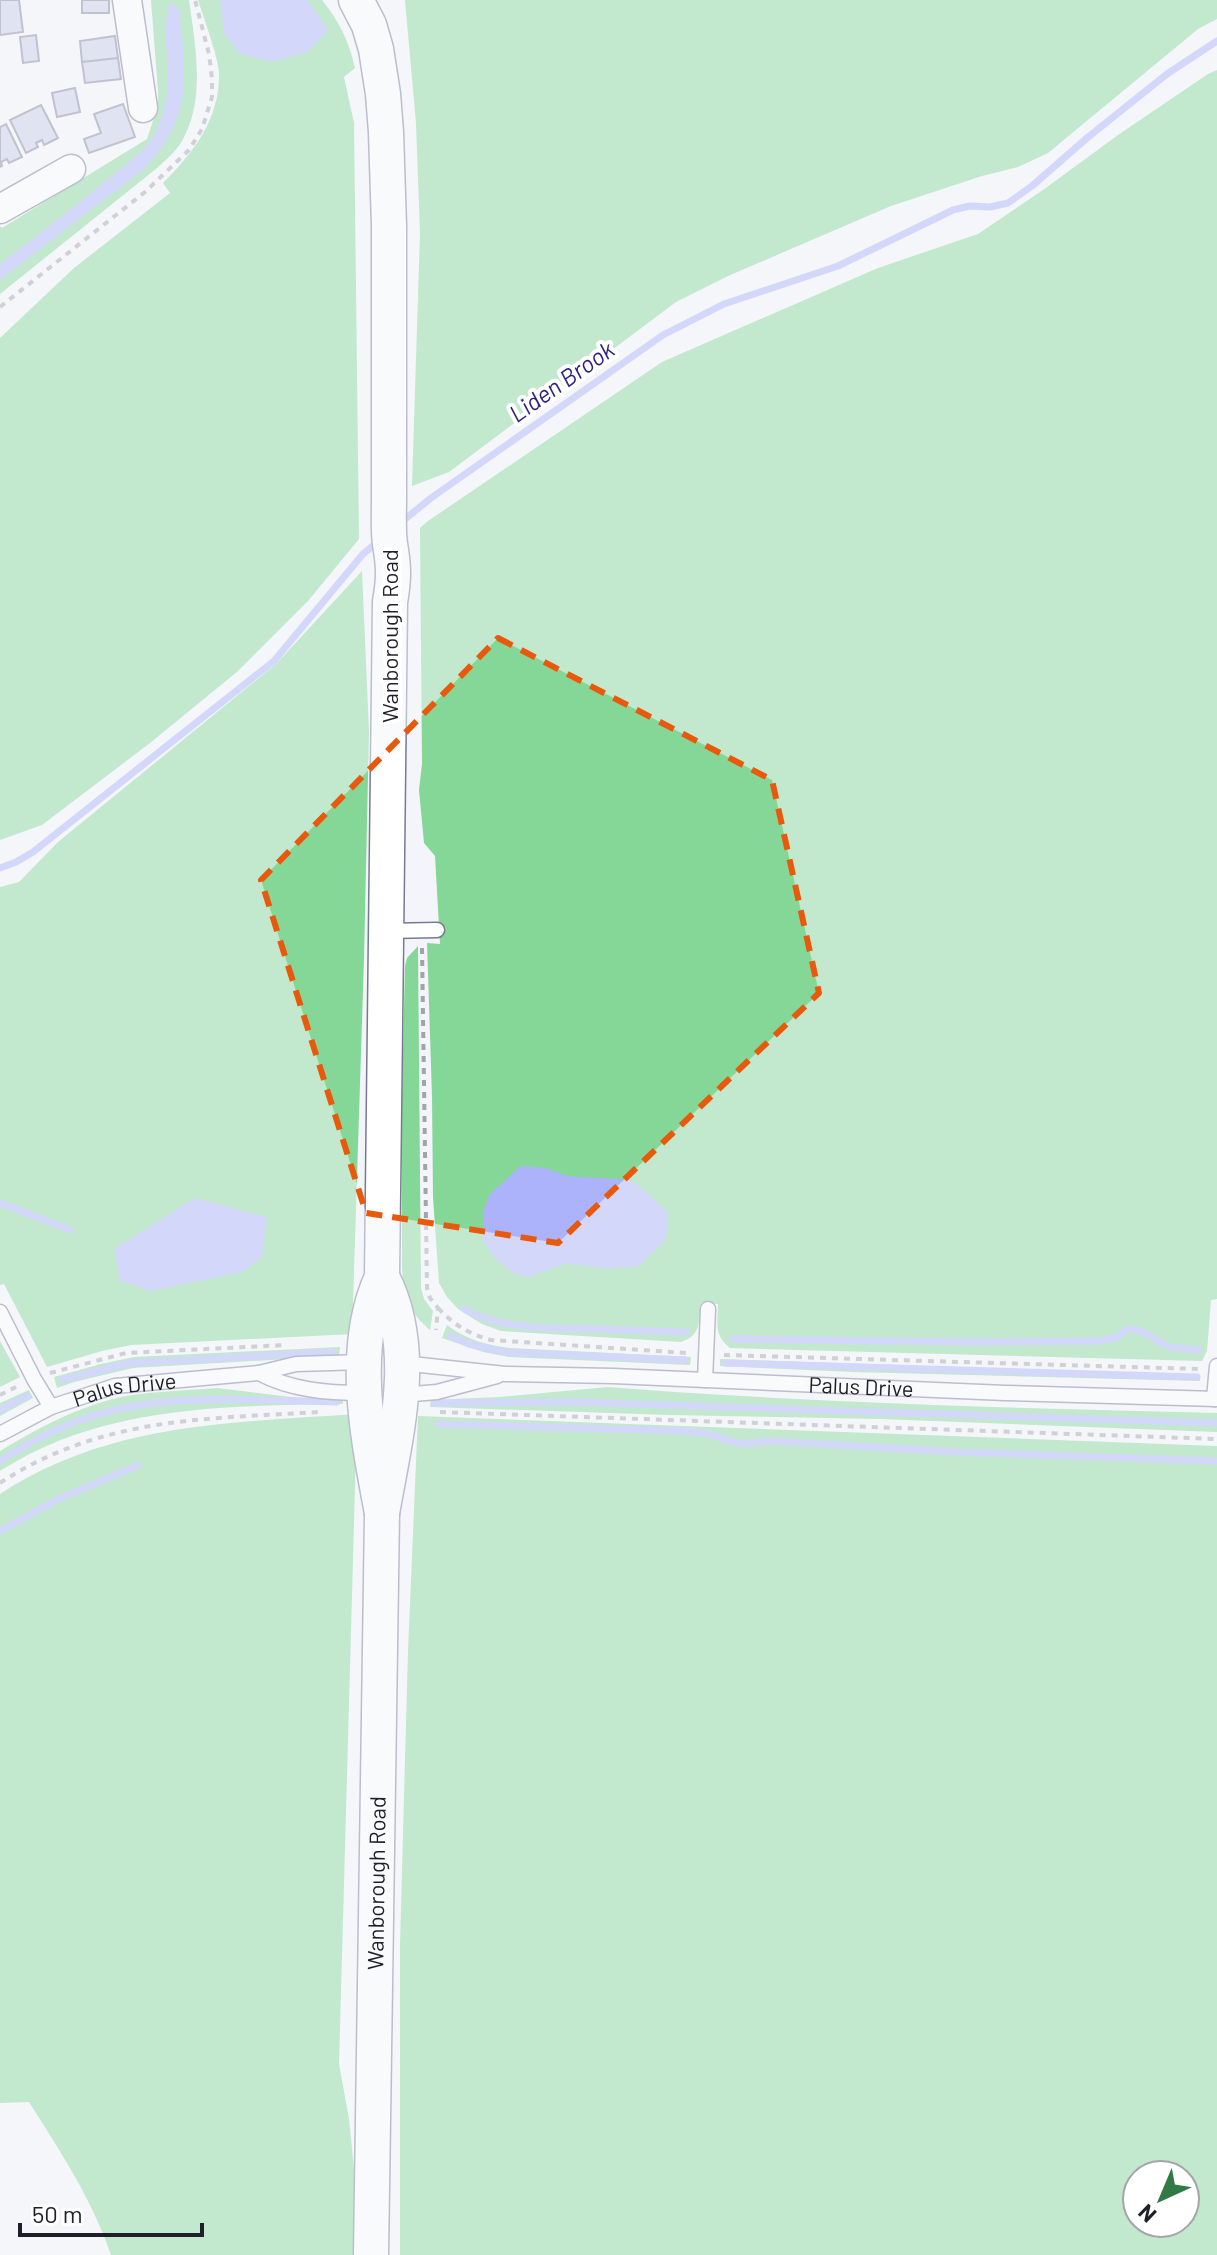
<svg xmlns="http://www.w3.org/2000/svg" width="1217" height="2255" font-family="Barlow,sans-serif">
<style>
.green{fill:#85d797;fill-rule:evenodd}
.water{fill:#acb3fb}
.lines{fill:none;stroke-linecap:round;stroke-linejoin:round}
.stream{stroke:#acb3fb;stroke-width:7}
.building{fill:#c8cce7;stroke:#80839c;stroke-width:2}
.service-casing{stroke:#777a93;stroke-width:17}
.minor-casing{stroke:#777a93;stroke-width:31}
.tertiary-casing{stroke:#777a93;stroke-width:37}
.path{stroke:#a3a4ab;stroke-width:4;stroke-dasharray:6 6;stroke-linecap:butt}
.service{stroke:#fff;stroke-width:14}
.minor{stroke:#fff;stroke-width:28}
.tertiary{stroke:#fff;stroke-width:34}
.marked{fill:none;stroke:#e8590c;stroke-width:6;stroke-dasharray:16 10;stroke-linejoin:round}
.labels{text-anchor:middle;stroke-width:8;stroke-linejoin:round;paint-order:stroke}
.street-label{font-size:22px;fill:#1e1f29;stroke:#fff}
.water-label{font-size:24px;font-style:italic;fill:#2c1e82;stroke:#fff}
</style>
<rect width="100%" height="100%" fill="#f4f5fa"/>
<path class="green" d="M 151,0 L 189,0 C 195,43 205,95 185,135 C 179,149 168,158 157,168 L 0,294 L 0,226 L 2,228 L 147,139 L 158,105 L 158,91 Z
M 198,0 L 322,0 C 339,21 349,41 355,68 L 344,77 L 354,123 L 359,539 L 308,601 L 238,671 L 150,743 L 42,825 L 0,840 L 0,338 L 74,268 L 170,193 L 163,183 C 194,152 220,119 219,73 C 218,56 204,19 198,0 Z
M 405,0 L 1217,0 L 1217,19 L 1198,29 L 1048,153 L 1018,167 L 982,176 L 891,206 L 728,276 L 676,302 L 449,472 L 412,486 L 420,233 L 416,123 Z
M 1217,70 L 1217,1299 L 1211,1300 L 1207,1351 L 1202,1361 L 730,1348 C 713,1334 718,1324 718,1304 L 701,1303 C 698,1322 702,1335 681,1342 L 501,1331 L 482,1324 L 458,1309 L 447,1297 L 439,1283 L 433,1197 L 432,1096 L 427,943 L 440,944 L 435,856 L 424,843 L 419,790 L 422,764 L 420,528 L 428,521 L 662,362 L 878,268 L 978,234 L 1043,190 L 1118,135 L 1208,74 Z
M 362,571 L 369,732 L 364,959 L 352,1334 L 131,1345 L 102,1351 L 47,1367 L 4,1284 L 0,1285 L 0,887 L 19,882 L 58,842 L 276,664 Z
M 418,946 L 421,1288 L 424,1299 L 433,1311 L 430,1330 C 407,1310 403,1295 402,1265 L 402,1091 L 405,966 L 407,958 Z
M 447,1325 C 467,1340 486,1345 510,1348 L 691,1357 L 690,1365 L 509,1357 L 483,1352 L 442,1338 Z
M 0,1341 L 20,1377 L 0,1387 Z
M 340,1347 L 339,1356 L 133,1368 L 74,1382 L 57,1388 L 54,1377 L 101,1364 L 134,1357 Z
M 720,1359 L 1200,1375 L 1200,1381 L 853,1372 L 720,1366 Z
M 608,1387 C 811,1403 1014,1408 1217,1413 L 1217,1432 L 881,1419 L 669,1415 L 430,1407 L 431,1400 L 499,1397 Z
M 217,1388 L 299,1398 L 343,1400 L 343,1404 C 225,1406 103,1405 0,1471 L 0,1451 C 36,1429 72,1410 112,1399 C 146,1391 183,1391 217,1388 Z
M 29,1390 L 33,1398 L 0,1416 L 0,1403 Z
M 357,1414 L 339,2064 L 349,2119 L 354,2169 L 354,2255 L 111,2255 C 92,2199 60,2151 29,2102 L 0,2103 L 0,1494 C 110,1422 231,1423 357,1414 Z
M 418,1416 L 1217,1446 L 1217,2255 L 400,2255 L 400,1945 L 408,1651 ZM 1185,2175 L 1185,2223 L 1137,2223 L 1137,2175 Z"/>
<path class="water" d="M 220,0 L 305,0 L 311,4 L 328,30 L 308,52 L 271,62 L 239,53 L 224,33 Z
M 170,1 L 179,10 C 186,77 193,117 144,169 L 0,280 L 0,264 C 33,239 65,214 97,188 C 114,174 133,160 148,144 C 158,131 163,115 166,99 C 172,67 160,32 170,1 Z
M 521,1166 L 546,1168 L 567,1176 L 632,1180 L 668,1212 L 666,1239 L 639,1266 L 608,1269 L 566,1263 L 530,1277 L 512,1273 L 494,1257 L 483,1240 L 484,1209 L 490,1194 Z
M 195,1198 L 267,1217 L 262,1257 L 243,1272 L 152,1291 L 120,1281 L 114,1249 Z"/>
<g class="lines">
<path class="stream" d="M 399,524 L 431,498 L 663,335 L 724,304 L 838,266 L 953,210 L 970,206 L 990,207 L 1008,203 L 1032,186 L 1087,138 L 1167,74 L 1217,41
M 0,868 L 16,862 L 33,852 L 274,661 L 363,554 L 380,540
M 0,1203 L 70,1230
M 464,1309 C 501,1330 551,1328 593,1329 C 624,1330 656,1331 687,1332
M 451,1336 L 469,1344 L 505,1352 L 685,1360
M 732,1339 L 972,1342 L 1099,1341 L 1117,1337 L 1128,1329 L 1139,1330 L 1169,1347 L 1199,1350
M 725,1363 L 1197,1377
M 62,1380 L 130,1363 L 333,1352
M 434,1403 L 573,1402 L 1217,1423
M 0,1410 L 27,1396
M 438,1424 L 681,1431 L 710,1434 L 732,1442 L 746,1444 L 770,1441 L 958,1452 L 1217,1461
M 0,1461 C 21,1448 42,1435 65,1426 C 151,1390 246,1400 337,1402
M 0,1531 L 57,1500 L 138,1465"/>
</g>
<path class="building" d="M 0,0 L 19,0 L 23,32 L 0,35 Z
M 82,0 L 109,0 L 109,13 L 82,13 Z
M 36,35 L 39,61 L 23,63 L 20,37 Z
M 115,36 L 118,58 L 82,62 L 80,41 Z
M 118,58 L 121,79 L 85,83 L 82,62 Z
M 75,88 L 80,112 L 57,117 L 52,93 Z
M 123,104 L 135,137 L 89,153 L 84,139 L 101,133 L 94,114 Z
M 41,105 L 58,138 L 44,145 L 42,140 L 36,143 L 38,147 L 26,153 L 10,120 Z
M 6,124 L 22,157 L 9,163 L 7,159 L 1,162 L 2,166 L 0,167 L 0,127 Z"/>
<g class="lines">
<defs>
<g id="service">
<path d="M 386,931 L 437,930"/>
<path d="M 0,1312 L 34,1379 L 51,1407"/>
<path id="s1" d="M 402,1363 L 505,1374 L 613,1376 L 1005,1393 L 1217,1399"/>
<path d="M 259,1373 C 291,1390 327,1393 363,1393"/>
<path d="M 705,1380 L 708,1309"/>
<path d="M 401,1395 L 437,1392 L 497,1376"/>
<path d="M 1214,1399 L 1217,1366"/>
<path id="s2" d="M 0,1434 L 51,1407 L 115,1386 L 259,1373 L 296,1364 L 364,1362"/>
</g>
<path id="minor" d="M 127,0 L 143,108
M 0,209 L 71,169"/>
<g id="tertiary">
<path d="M 356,0 L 369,25 L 376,49 L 383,94 L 386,132 L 389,226 L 389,499 C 389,514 388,530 390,544 C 394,567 394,579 390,602 L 382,1277 C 349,1349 368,1438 382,1513"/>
<path id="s3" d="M 371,2255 L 382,1513 C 395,1437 420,1350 382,1277"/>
</g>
</defs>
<use href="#service" class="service-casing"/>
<use href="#minor" class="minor-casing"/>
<use href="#tertiary" class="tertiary-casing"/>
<path class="path" d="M 0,307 L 145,192 L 189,150 L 202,129 L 212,97 L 212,78 L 209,54 L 195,0
M 422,948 L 427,1288 L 430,1298 L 438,1308 L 436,1330
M 438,1308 C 454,1325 469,1334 491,1340 L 687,1353
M 724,1355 L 1199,1369
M 50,1373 L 126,1353 L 286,1345
M 0,1395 L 16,1387
M 440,1412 L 1217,1439
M 0,1483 C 101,1417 204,1419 319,1412"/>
<use href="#service" class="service"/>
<use href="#minor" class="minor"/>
<use href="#tertiary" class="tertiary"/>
</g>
<path d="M0 0H1217V2255H0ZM 498,638 L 772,780 L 819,993 L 558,1243 L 366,1213 L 261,880 Z" fill="#f4f5fa" fill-opacity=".55" fill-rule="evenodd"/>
<path class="marked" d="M 498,638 L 772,780 L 819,993 L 558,1243 L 366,1213 L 261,880 Z"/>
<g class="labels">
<g class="street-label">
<text transform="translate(390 636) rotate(-90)" y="8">Wanborough Road</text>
<text dy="8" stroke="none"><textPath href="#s1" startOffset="460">Palus Drive</textPath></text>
<text dy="8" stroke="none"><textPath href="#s2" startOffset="134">Palus Drive</textPath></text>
<text dy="8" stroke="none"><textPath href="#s3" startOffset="372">Wanborough Road</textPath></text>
</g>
<g class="water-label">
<text transform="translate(562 382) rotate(-35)" y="8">Liden Brook</text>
</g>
</g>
<g transform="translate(1161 2199) rotate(224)"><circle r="38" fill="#ffffff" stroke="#a5a5a9" stroke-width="2"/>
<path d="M0-6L14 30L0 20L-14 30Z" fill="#317945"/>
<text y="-12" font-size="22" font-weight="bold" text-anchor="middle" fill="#1e1f29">N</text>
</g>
<path d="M20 2223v12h182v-12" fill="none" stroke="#1e1f29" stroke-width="4"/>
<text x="32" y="2223" font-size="24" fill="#1e1f29" stroke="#ffffff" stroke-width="6" paint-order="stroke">50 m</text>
</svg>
